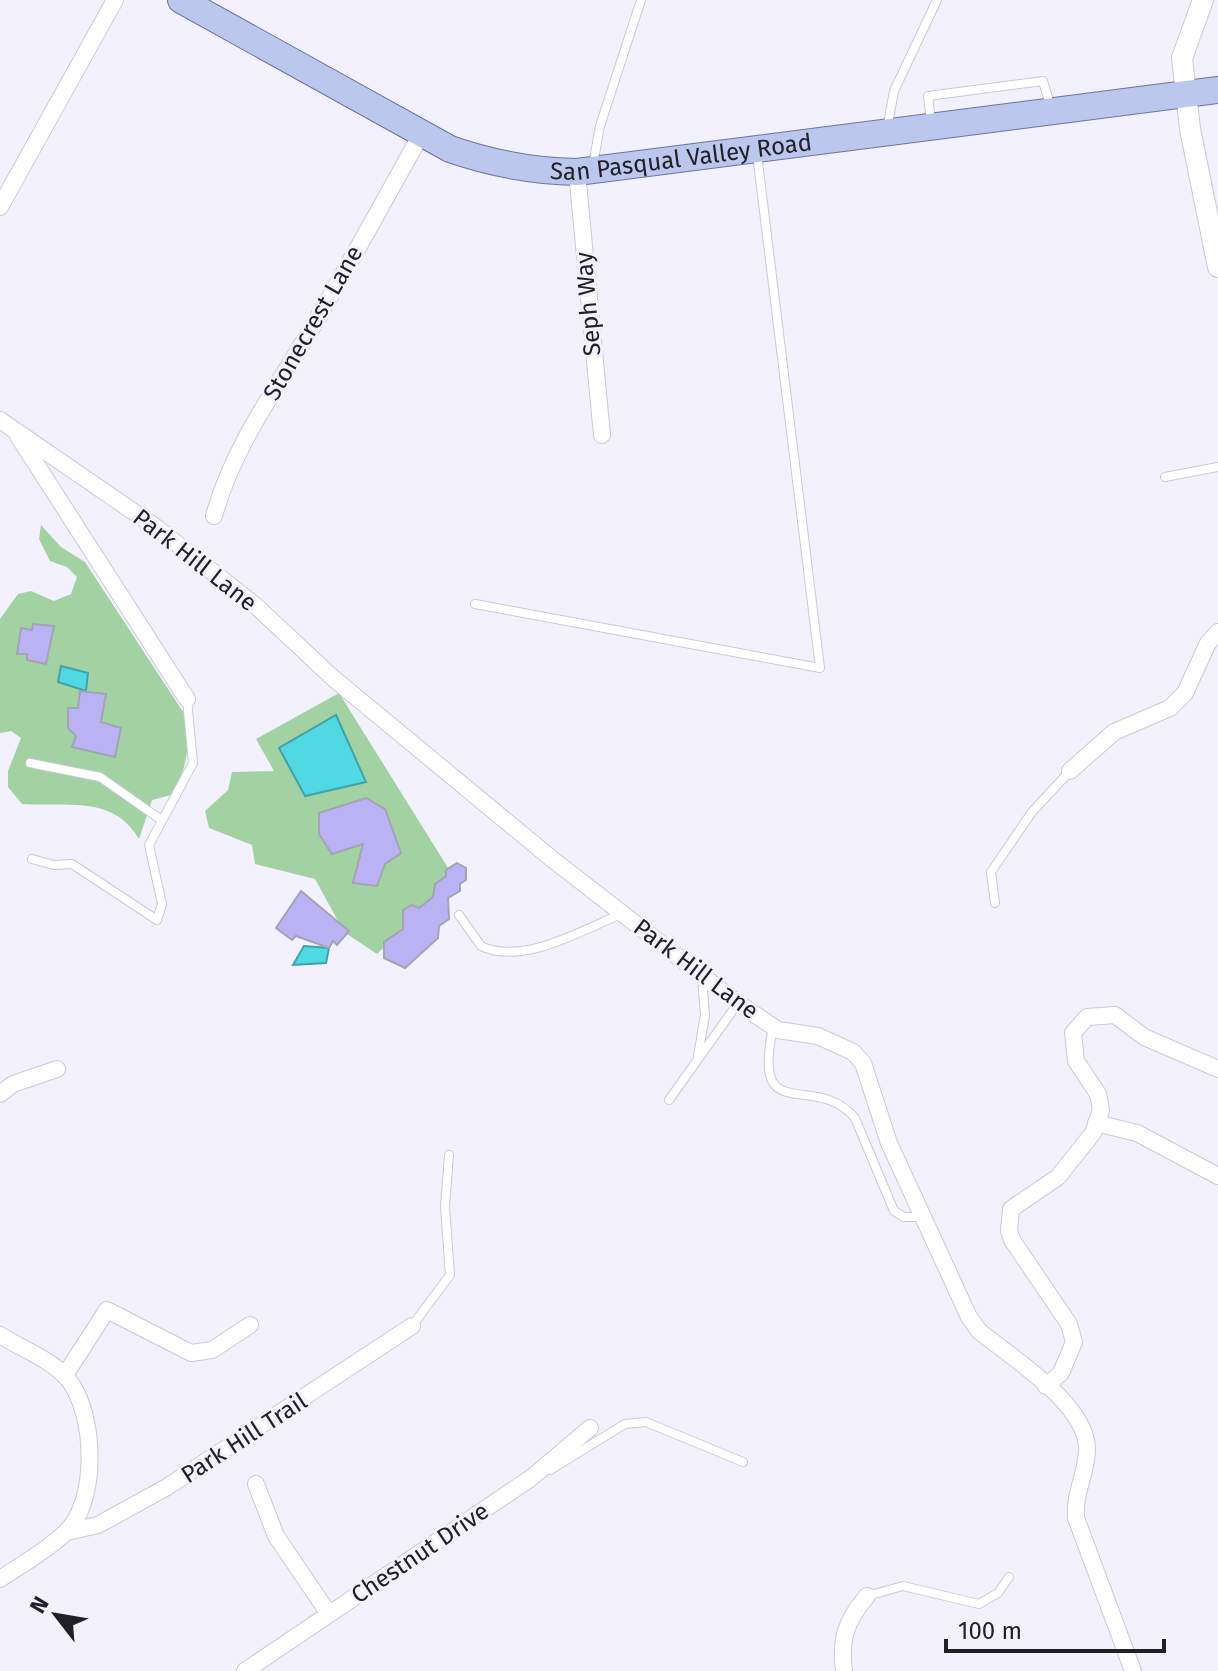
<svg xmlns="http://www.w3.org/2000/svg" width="1218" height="1671" font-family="'Fira Sans',sans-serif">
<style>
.green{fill:#a3d2a2}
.water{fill:#50d9e3;stroke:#42a2aa;stroke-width:2}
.building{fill:#bbb2f5;stroke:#a4a3b1;stroke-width:2}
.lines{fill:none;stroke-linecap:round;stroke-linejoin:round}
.service-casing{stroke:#cac9d8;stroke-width:10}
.minor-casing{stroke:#cac9d8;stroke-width:18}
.tertiary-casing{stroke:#cac9d8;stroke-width:22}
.primary-casing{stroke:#6974a1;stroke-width:28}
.service{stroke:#fff;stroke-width:8}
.minor{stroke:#fff;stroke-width:16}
.tertiary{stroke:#fff;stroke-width:20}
.primary{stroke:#bcc7ee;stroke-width:26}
.labels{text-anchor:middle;stroke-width:6;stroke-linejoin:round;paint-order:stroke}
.street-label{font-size:24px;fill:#212026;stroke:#f2f1fd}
</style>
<rect width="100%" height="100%" fill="#f2f1fd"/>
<path class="green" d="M 41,525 L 61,547 L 85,562 L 189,721 C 188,749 187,772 171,795 L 152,800 L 139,839 C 113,795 69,807 22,804 L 8,787 L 8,771 L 21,738 L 11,731 L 0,733 L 0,619 L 18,594 L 31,591 L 54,601 L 71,594 L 77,577 L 67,567 L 50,561 L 39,539 Z
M 339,693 L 455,879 L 377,954 L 344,932 L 315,879 L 255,864 L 252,845 L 209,828 L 205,811 L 228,790 L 232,772 L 274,771 L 256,739 Z"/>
<path class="water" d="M 61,666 L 88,673 L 86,691 L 58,682 Z
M 336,715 L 366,782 L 305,796 L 279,748 Z
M 304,946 L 329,948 L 326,963 L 293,965 Z"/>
<path class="building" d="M 33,624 L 54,626 L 46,664 L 27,660 L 27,654 L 17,654 L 21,628 L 32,630 Z
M 80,691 L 106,694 L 101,722 L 121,728 L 115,757 L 72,747 L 76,736 L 68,728 L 68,708 L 78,708 Z
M 366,798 L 385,809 L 401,853 L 385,864 L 377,886 L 353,883 L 363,844 L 332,854 L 319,834 L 319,813 Z
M 457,863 L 466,868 L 466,880 L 460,884 L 460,891 L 448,898 L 449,919 L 439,926 L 438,938 L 405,968 L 384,958 L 384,942 L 403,929 L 403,910 L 412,905 L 419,908 L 433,897 L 435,884 L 446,876 L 446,870 Z
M 301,891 L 349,931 L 337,945 L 333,941 L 329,948 L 296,936 L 292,940 L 276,928 Z"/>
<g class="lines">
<defs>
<path id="service" d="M 931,122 L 928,96 L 1043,81 L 1051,108
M 887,129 L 894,91 L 937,0
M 593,165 L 600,126 L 641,0
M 1165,477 L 1218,467
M 475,604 L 820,668 L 757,154
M 30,763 L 100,777 L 160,819
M 32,859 L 54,865 L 72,864 L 157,920 L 162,904 L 149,845 L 193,763 L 187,700
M 995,903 L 991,872 L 1032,812 L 1070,771
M 459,915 L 481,946 C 522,966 583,930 621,914
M 773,1028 C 751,1129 814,1070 855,1118 L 894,1211 L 904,1217 L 922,1217
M 698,1056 L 705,1015 L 702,979
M 669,1100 L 738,1003
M 412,1326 L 450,1275 L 445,1207 L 449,1155
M 550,1470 L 625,1424 L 646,1422 L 743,1462
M 867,1596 L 903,1586 L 979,1604 L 998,1593 L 1009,1577"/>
<path id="minor" d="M 577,172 L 602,435
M 0,207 L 115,0
M 0,420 L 157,528 L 256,606 L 333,678 L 552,859 L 735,1001 L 778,1030 L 818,1036 L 853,1052 L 863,1063 L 889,1143 L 969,1317 L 979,1331 C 1012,1358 1089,1405 1087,1451 C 1086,1475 1074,1493 1076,1518 L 1133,1671
M 18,436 L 187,699
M 214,516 C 233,446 277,388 313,326 C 351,262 386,197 422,133
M 1070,771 L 1114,732 L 1170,708 L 1185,693 L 1208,643 L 1218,632
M 0,1094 L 13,1084 L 57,1069
M 1096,1123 L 1137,1133 L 1218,1176
M 0,1335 C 20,1348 52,1360 67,1378 C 96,1412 99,1502 65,1533 C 46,1551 21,1565 0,1579
M 65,1375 L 107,1310 L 191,1353 L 212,1350 L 250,1325
M 1046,1386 L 1061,1373 L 1074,1342 L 1069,1324 L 1012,1240 L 1009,1231 L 1011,1209 L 1058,1177 L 1093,1133 L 1101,1110 L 1098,1094 L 1076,1061 L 1073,1033 L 1087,1017 L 1115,1015 L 1144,1037 L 1218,1069
M 256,1484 L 276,1536 L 329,1614
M 67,1532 L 98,1525 L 167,1487 L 412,1326
M 245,1671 L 531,1478 L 590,1428
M 844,1671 C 840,1638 846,1621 867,1596"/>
<path id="tertiary" d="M 1203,0 L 1182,58 L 1190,129 L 1218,267"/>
<g id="primary">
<path id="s1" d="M 181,0 L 450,149 C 493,164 532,171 577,172 L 1218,90"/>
</g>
</defs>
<use href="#service" class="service-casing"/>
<use href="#minor" class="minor-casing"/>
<use href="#tertiary" class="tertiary-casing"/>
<use href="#primary" class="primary-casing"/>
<use href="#service" class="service"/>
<use href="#minor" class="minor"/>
<use href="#tertiary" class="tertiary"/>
<use href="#primary" class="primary"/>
</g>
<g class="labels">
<g class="street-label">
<text dy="8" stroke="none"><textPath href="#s1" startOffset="542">San Pasqual Valley Road</textPath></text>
<text transform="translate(588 304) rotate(-95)" y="8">Seph Way</text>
<text transform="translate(313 323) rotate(-60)" y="8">Stonecrest Lane</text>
<text transform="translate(195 560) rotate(38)" y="8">Park Hill Lane</text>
<text transform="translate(696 969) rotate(37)" y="8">Park Hill Lane</text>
<text transform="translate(244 1438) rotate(-33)" y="8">Park Hill Trail</text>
<text transform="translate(420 1553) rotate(-34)" y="8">Chestnut Drive</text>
</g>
</g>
<g transform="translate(56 1615) rotate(301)" stroke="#f2f1fd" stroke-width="6" paint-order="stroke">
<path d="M0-6L14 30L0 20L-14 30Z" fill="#212026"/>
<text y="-12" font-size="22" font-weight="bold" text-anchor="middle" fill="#212026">N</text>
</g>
<path d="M946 1639v12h218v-12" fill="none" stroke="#212026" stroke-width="4"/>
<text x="958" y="1639" font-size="24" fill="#212026" stroke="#f2f1fd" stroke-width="6" paint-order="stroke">100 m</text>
</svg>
